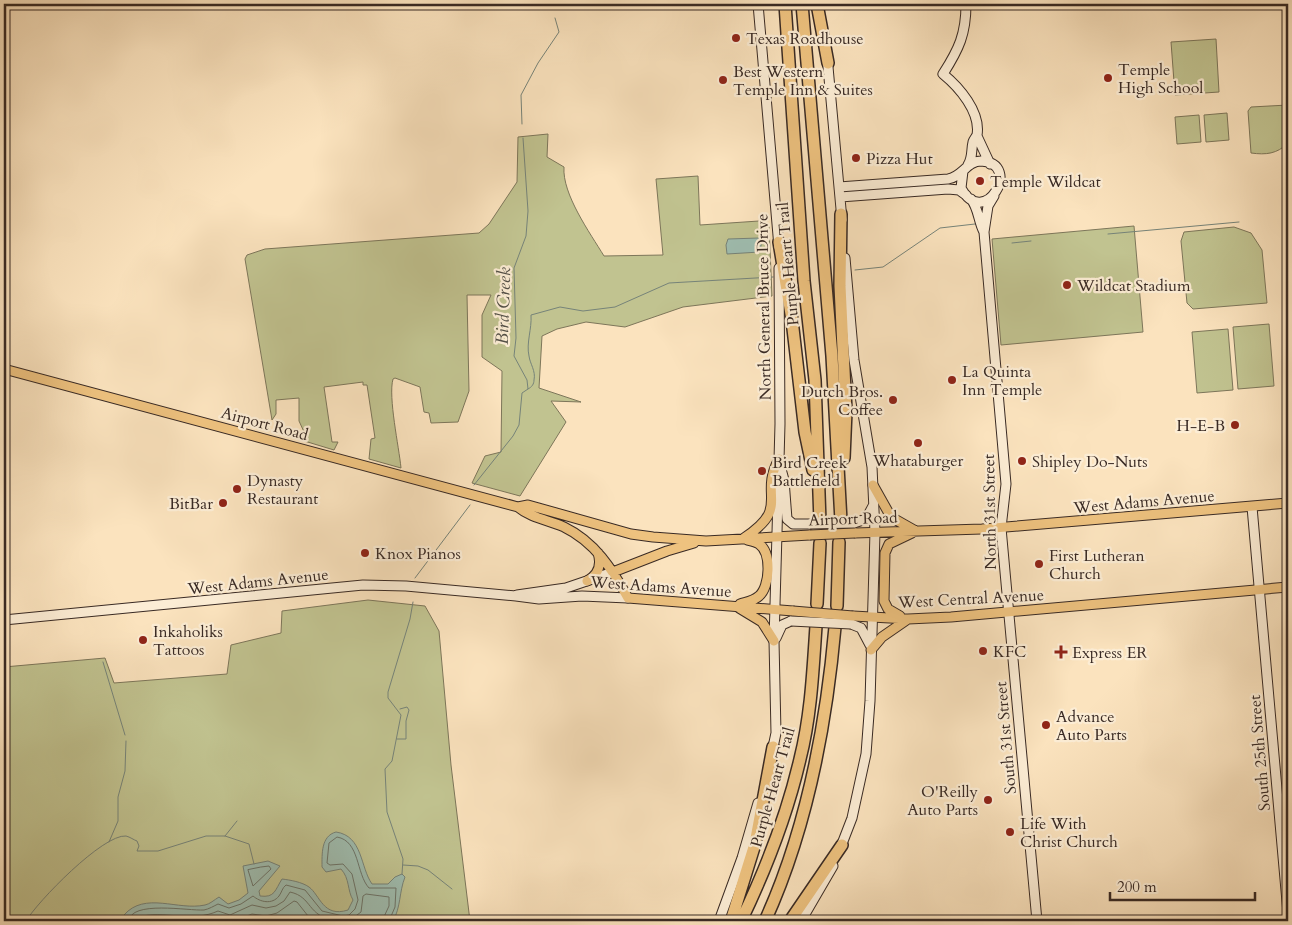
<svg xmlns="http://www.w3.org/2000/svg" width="1292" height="925" font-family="Cardo,serif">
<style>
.green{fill:#c1c390;stroke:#7d765a}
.water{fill:#9fbeb1;stroke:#768379}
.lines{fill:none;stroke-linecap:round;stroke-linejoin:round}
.shore{stroke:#6c746a;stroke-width:1}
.stream{stroke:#768379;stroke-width:1}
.secondary-casing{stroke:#392a24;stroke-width:11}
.primary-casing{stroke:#392a24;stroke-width:11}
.highway-casing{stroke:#392a24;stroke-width:14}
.secondary{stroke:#fcedd5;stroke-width:9}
.primary{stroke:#eec27f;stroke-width:9}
.highway{stroke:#eec27f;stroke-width:11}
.secondary-bridge-casing{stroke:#392a24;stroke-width:11;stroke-linecap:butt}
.primary-bridge-casing{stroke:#392a24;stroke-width:11;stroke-linecap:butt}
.secondary-bridge{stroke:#fcedd5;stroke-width:9}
.primary-bridge{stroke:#eec27f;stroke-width:9}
.poi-dot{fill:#8f2418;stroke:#fcedd5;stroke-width:2}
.labels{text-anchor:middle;stroke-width:4.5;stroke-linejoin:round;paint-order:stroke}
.poi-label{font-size:16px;fill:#392a24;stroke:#fcedd5;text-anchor:start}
.street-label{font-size:16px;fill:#392a24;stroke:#fcedd5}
.water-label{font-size:18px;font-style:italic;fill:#524f47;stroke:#fcedd5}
</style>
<rect width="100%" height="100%" fill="#fbe3be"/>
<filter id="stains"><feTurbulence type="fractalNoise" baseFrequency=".004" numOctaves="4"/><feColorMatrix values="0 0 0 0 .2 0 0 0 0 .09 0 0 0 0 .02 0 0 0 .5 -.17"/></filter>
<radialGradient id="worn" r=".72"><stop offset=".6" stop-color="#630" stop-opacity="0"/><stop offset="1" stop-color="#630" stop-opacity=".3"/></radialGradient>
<path class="green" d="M 1216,39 L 1219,92 L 1175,95 L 1171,42 Z
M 1288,105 L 1288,143 C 1277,154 1266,155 1251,153 L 1248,111 L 1251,107 Z
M 1227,113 L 1229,140 L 1206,142 L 1204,115 Z
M 1199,115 L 1201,142 L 1177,144 L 1175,117 Z
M 548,134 L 547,157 L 564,167 C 562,194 590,233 604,256 L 663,255 L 656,179 L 698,176 L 700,225 L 759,221 L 762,225 L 769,226 L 772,296 L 683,307 L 625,327 L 586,322 L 557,329 L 542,336 L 539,388 L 581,402 L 551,401 L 566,422 L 520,496 L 472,483 L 485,456 L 501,452 L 502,371 L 482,357 L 482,315 L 491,295 L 467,295 L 469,391 L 458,422 L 431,423 L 429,413 L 424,412 L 420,387 L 395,378 L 393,379 C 388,397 399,447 401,468 L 369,459 L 371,439 L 375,438 L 367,385 L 363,385 L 363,382 L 324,387 L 332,442 L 338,442 L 334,450 L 301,440 L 305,434 L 299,421 L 299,398 L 276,400 L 276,414 L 272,420 L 245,259 L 247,255 L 265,249 L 479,233 L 489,224 L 517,182 L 518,137 Z
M 1134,226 L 1143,332 L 1001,345 L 992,239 Z
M 1234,227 L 1251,233 L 1262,250 L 1267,303 L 1193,309 L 1187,303 L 1181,241 L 1184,232 Z
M 1269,324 L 1274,386 L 1238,389 L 1233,327 Z
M 1228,329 L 1233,390 L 1197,393 L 1192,332 Z
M 368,600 L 425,606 L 439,631 L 451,765 L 470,921 L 4,921 L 4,667 L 105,658 L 114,683 L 227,674 L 231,645 L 281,633 L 282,611 Z"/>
<path class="water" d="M 759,238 L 762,239 L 760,252 L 727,254 L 726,245 L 728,239 Z
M 336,832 C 363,836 360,867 372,884 L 388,884 L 395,877 L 402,874 L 405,877 C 399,892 401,907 393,921 L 125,921 L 124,915 C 145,891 178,911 205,905 C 210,904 214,900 219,897 L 228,904 L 239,900 L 248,893 L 243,866 L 268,861 L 280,866 L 259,891 L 260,896 C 275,898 275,890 282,879 C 290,880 302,882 309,887 C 320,895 323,918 348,910 L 353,900 C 347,890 350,879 341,869 L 326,872 L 322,867 C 322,854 321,836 336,832 Z"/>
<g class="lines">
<path class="shore" d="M 261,867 L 269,866 L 271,869 L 253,886 L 248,870 Z
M 129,921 C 130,900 189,911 204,910 C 209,909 214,906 218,904 L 229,908 L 241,904 L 253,896 C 260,902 272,905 279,896 C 282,892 282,888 286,885 L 305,890 L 322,911 L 343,916 L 349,915 L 355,909 L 358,900 L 352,874 L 343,864 L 330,865 L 327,863 L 329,843 L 337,837 C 360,841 356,874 369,888 L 396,888 L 395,907 L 389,921
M 136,921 L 138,917 C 164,910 192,923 218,911 L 230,915 L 252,905 L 266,908 L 276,906 L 284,901 L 290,892 C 313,897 306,916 336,921
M 234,921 L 252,914 L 266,916 L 277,913 L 294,901 L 297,902 L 312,921
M 349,921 L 361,912 L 363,896 L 366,894 L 389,897 L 389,906 L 382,921"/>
<path class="stream" d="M 552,4 L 553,9
M 522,124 L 521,95 L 538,63 L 559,32 L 555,18
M 1108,234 L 1239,222
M 1012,243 L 1031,241
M 855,270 L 883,267 L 940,228 L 975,224
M 528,389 C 532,387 534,384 534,380 C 536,371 530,364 529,356 C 526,343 532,329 531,315 L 560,307 L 583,311 L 615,307 L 669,283 L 773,277
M 474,485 L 513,436 L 519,425 L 522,393 L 528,389 L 527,380 L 514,356 L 516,338 L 514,268 L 526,236 L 528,211 L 523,138
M 415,578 L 470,505
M 103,662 L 125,735
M 397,739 L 406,739 L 406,721 L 409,710 L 407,707 L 400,709
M 225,836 L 237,821
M 109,842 L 118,821 L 118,797 L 125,771 L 126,741
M 403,865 L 418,866 L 428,870 L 452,889
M 402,874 L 403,859 L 387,812 L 385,769 L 392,761 L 401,715 L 388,698 L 388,692 L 410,619 L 413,602
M 26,921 C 37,902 103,834 126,836 C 130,837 134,840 137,841 L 139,846 L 137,851 L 158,851 L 206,836 L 225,836 L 249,844 L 254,864"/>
<defs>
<path id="secondary" d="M 758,4 L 779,247
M 966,4 C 966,34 959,49 943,74 C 959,87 981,112 977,135 C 976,137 974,139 973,142 C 971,150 973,157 968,165
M 827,56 L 842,220
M 977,136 L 990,164
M 839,187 L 948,179 C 962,177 967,161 981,161 C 1024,163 984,231 961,188 L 963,171
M 994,196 L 988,206 L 984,232 L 1006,484 L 1001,528 L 1037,921
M 840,197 L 948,189 L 959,190 L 966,195
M 971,199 C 979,209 978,221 984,232
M 781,469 L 784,480 L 787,519 L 793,524 L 810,524
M 1252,507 L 1288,913
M 854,523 L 866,519 L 873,506
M 517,595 L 566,588 L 613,572
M 4,620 L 363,585 L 406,586 L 516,596 L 539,599 L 582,596 L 628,598
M 851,624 L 861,628 L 870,645
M 776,638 L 782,625 L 791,621
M 772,752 L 776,733 L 774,641 L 780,424 L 779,268
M 840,849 L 852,818 L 866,754 L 870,701 L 875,532 L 872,467 L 854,360 L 845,258
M 719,921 L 742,858 L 758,803
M 801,921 L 833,866"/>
<path id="primary" d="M 4,369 L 518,507 L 528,505 L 631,534 L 653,537 L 706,541 L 810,535
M 873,485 L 891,517 L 914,530
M 518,507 C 531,518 548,520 564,527 C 595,542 612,569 628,598 L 793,611
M 855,533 L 982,529 L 1288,503
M 744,538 C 792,506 758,497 779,459
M 613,572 L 667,551 L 694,543
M 587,581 C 598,575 602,565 598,553
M 740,604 C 746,602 754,601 759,596 C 770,587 772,553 759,544 C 756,542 751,541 747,540
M 739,608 L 762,622 L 774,641
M 853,616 L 908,619 L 951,617 L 1288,587
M 900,616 L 888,609 L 884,601 L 885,553 L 889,544 L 912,533
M 871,650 L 882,637 L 908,619"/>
<path id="highway" d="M 785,4 L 804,281 L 815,380 L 820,522
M 802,4 L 832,356 L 841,521
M 817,4 L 828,63
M 841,214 L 840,286 L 846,411 L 844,458
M 779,242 L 792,320 L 805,432 L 813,470
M 817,604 L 820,543
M 837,606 L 839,542
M 731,921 L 755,844 L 773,747
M 741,921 C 766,869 787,815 800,759 C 811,716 813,670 816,626
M 765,921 C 807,829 826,728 835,627
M 790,921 L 842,845"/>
</defs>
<use href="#secondary" class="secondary-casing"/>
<use href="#primary" class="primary-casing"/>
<use href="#highway" class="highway-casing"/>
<use href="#secondary" class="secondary"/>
<use href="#primary" class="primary"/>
<use href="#highway" class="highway"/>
<defs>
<path id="secondary-bridge" d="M 810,524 L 854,523
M 791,621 L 851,624"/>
<path id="primary-bridge" d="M 810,535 L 855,533
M 793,611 L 853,616"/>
</defs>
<use href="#secondary-bridge" class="secondary-bridge-casing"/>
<use href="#primary-bridge" class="primary-bridge-casing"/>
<use href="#secondary-bridge" class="secondary-bridge"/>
<use href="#primary-bridge" class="primary-bridge"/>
</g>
<g class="poi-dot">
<circle cx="736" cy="38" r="5"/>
<circle cx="1108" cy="78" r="5"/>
<circle cx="723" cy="80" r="5"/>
<circle cx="856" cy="158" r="5"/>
<circle cx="980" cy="181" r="5"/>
<circle cx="1067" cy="285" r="5"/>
<circle cx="952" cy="380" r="5"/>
<circle cx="893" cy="400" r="5"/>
<circle cx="1235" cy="425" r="5"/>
<circle cx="918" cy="443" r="5"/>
<circle cx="1022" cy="461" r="5"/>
<circle cx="762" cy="471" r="5"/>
<circle cx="237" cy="489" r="5"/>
<circle cx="223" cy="503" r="5"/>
<circle cx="365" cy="553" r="5"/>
<circle cx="1039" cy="564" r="5"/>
<circle cx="143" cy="640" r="5"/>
<circle cx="983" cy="651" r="5"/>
<path d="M1058.5 644.5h5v5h5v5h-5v5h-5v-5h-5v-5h5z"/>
<circle cx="1046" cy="725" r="5"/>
<circle cx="988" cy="800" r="5"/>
<circle cx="1010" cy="832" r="5"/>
</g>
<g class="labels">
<g class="poi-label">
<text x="746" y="44">Texas Roadhouse</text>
<text x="1118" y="75">Temple<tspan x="1118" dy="18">High School</tspan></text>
<text x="733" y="77">Best Western<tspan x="733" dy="18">Temple Inn &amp; Suites</tspan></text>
<text x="866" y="164">Pizza Hut</text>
<text x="990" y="187">Temple Wildcat</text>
<text x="1077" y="291">Wildcat Stadium</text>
<text x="962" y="377">La Quinta<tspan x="962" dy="18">Inn Temple</tspan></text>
<text x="883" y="397" text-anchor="end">Dutch Bros.<tspan x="883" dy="18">Coffee</tspan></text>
<text x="1225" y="431" text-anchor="end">H-E-B</text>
<text x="918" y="466" text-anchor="middle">Whataburger</text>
<text x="1032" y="467">Shipley Do-Nuts</text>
<text x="772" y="468">Bird Creek<tspan x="772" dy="18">Battlefield</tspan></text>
<text x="247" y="486">Dynasty<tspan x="247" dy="18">Restaurant</tspan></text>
<text x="213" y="509" text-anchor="end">BitBar</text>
<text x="375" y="559">Knox Pianos</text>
<text x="1049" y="561">First Lutheran<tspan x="1049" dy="18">Church</tspan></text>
<text x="153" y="637">Inkaholiks<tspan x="153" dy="18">Tattoos</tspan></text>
<text x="993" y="657">KFC</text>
<text x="1072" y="658">Express ER</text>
<text x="1056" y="722">Advance<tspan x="1056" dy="18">Auto Parts</tspan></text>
<text x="978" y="797" text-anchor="end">O'Reilly<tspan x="978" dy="18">Auto Parts</tspan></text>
<text x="1020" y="829">Life With<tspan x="1020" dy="18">Christ Church</tspan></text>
</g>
<g class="street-label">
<text transform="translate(787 264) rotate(-95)" y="6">Purple Heart Trail</text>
<text transform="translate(763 307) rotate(-91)" y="6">North General Bruce Drive</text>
<text transform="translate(265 423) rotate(15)" y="6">Airport Road</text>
<text transform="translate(1144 501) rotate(-5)" y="6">West Adams Avenue</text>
<text transform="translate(989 512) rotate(-91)" y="6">North 31st Street</text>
<text transform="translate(853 518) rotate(-2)" y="6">Airport Road</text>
<text transform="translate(258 581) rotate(-6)" y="6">West Adams Avenue</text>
<text transform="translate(661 586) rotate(4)" y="6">West Adams Avenue</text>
<text transform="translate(971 598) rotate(-3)" y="6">West Central Avenue</text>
<text transform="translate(1005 738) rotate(-95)" y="6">South 31st Street</text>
<text transform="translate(1259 753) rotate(-95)" y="6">South 25th Street</text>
<text transform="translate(772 787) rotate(-74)" y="6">Purple Heart Trail</text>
</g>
<g class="water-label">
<text transform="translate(503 306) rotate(-88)" y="6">Bird Creek</text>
</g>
</g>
<rect width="1292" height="925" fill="none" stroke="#fbe3be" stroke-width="20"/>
<rect x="5" y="5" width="1282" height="915" fill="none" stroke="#392a24" stroke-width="2.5"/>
<rect x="10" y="10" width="1272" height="905" fill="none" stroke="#392a24"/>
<path d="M1110 892v8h145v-8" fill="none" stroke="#392a24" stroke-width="2.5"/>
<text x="1117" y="892" font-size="15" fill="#392a24" stroke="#fcedd5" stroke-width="4" paint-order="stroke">200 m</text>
<rect width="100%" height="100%" filter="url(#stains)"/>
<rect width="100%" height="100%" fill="url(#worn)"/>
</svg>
